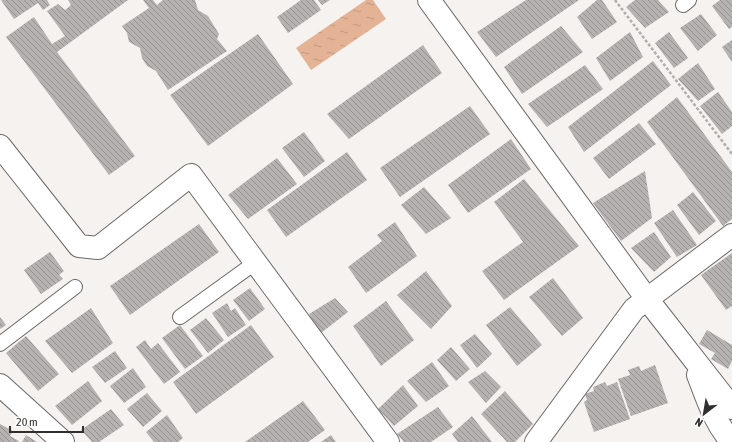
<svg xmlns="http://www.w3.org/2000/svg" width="732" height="442" font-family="'Asap Condensed',sans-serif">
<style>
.water{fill:url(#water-ripples)}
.building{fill:url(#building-back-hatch)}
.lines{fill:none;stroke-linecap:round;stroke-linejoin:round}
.lane-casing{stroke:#6b6867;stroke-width:16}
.street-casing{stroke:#6b6867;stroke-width:24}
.path{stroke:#b0aeac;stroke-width:2.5;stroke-dasharray:3 2;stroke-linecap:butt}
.lane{stroke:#fff;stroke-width:14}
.street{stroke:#fff;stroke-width:22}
</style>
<defs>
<pattern id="water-ripples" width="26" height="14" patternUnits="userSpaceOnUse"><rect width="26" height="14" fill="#e4b294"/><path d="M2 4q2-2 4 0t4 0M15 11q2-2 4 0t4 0" fill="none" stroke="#c49980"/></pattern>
<pattern id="building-back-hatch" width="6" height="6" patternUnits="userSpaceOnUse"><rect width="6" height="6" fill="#b5b2b0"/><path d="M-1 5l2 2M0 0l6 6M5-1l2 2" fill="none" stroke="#949190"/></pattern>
</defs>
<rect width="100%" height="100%" fill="#f5f2f0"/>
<path class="water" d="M 366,0 L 373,0 L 386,19 L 311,70 L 296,48 Z"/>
<path class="building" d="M 1,0 L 47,0 L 50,5 L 43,10 L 38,3 L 14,19 Z
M 68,0 L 128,0 L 57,52 L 135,156 L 109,175 L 6,37 L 34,17 L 52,44 L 65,36 L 47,11 L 58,4 L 65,10 L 71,5 Z
M 143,0 L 153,0 L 157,5 L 163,0 L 195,0 L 198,10 L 208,16 L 219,34 L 217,39 L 227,51 L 168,90 L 156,71 L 147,66 L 142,58 L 140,48 L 129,42 L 127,33 L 122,26 L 149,8 Z
M 301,0 L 314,0 L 321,10 L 288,33 L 277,17 Z
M 318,0 L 330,0 L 322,5 Z
M 526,0 L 579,0 L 496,57 L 477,32 Z
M 597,0 L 602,0 L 617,22 L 592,39 L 577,17 Z
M 635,0 L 658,0 L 669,12 L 645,28 L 626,7 Z
M 720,0 L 732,0 L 732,27 L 729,29 L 712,6 Z
M 701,14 L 717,35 L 698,51 L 680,28 Z
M 561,26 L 583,52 L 522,94 L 504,67 Z
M 630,32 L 643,57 L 610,81 L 596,58 Z
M 669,32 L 688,58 L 674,68 L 655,43 Z
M 258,34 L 293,84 L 208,146 L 170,95 Z
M 732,40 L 732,62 L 722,47 Z
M 423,45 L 442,73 L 349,139 L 327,114 Z
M 653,61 L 671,85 L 584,152 L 568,127 Z
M 698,63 L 715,89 L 698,101 L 678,79 Z
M 585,65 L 603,89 L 547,127 L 528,104 Z
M 718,92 L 732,112 L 732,126 L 722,134 L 700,106 Z
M 677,97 L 732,172 L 732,219 L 723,226 L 647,122 Z
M 470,106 L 490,134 L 400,197 L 380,168 Z
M 639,123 L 656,144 L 609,179 L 593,158 Z
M 304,132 L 325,161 L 304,177 L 282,148 Z
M 511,139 L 531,169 L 468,213 L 448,185 Z
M 347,152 L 367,180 L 286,237 L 267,210 Z
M 277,158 L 297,184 L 248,219 L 228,195 Z
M 645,171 L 652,218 L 621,241 L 593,203 Z
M 524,179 L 579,246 L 504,300 L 482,271 L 523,242 L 494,202 Z
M 424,187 L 451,218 L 426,234 L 401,205 Z
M 693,192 L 716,221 L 699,235 L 677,205 Z
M 673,210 L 697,245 L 677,257 L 654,223 Z
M 395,222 L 417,256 L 366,293 L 348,267 L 382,241 L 377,235 Z
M 199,224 L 219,252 L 130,315 L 110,286 Z
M 654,232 L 671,257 L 654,272 L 631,248 Z
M 50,252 L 64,271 L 59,275 L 63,279 L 41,294 L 24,270 Z
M 732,253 L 732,306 L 726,310 L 701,275 Z
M 426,271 L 452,306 L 431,329 L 397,295 Z
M 553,278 L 583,318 L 562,336 L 529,297 Z
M 250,288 L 265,309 L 249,321 L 233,300 Z
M 335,298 L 348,312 L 321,333 L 309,314 Z
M 386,301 L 414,340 L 381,366 L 353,326 Z
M 227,303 L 231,311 L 235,308 L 246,325 L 228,337 L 212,313 Z
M 510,307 L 542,345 L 517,366 L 486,325 Z
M 91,308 L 113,343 L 72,373 L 45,341 Z
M 0,317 L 6,325 L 0,329 Z
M 206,318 L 224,340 L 208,353 L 190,330 Z
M 180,325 L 203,356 L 185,369 L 162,338 Z
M 251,325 L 274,357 L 196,414 L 173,382 Z
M 707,330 L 732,345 L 732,361 L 728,369 L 711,359 L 715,353 L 699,344 Z
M 475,334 L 492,354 L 477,368 L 460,345 Z
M 26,336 L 59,374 L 38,391 L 6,353 Z
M 145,340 L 151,349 L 158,343 L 180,372 L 164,384 L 136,347 Z
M 451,347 L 470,369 L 456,381 L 437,360 Z
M 115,351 L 127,368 L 105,383 L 92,367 Z
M 432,362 L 449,386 L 426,402 L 407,381 Z
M 655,365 L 668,403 L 631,416 L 618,379 L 630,375 L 628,370 L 639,366 L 641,371 Z
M 133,368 L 146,387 L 124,403 L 110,386 Z
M 485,371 L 501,387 L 486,403 L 468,382 Z
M 88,381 L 102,401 L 72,425 L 55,406 Z
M 605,382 L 607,386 L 617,382 L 630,419 L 594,432 L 584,402 L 587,400 L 585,394 L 594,391 L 593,387 Z
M 403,385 L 418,406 L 394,426 L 378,409 Z
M 505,391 L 533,424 L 515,442 L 507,442 L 481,414 Z
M 147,393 L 162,411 L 143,427 L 127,409 Z
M 303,401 L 325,430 L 308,442 L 245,442 Z
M 438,407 L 453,427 L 431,442 L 404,442 L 397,434 Z
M 111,409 L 124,425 L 99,442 L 92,442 L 81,430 Z
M 167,415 L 183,438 L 178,442 L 154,442 L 146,432 Z
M 472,416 L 492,442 L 458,442 L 452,434 Z
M 0,424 L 13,431 L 10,436 L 19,441 L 18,442 L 0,442 Z
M 26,435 L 37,442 L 22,442 Z
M 331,435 L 336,442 L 321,442 Z"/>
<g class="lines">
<defs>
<path id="lane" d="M 683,5 L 689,0
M 180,317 L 256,262
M 0,344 L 75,287"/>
<path id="street" d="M 429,0 L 647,299 L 732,408
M 0,146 L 79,246 L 98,248 L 191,175 L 388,442
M 698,375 C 707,398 715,424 732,442
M 0,385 L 63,442
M 536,442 L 634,309 L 732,235"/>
</defs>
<use href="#lane" class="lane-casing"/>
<use href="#street" class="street-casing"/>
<path class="path" d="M 615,0 L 732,154"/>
<use href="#lane" class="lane"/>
<use href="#street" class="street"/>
</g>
<g transform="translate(704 414) rotate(211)" stroke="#ffffff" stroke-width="3" paint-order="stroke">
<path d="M0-3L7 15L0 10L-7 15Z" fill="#302f2e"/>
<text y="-6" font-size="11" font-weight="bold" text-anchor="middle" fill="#302f2e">N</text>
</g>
<path d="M10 426v6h73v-6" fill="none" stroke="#302f2e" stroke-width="2"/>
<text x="16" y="426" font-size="12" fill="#302f2e" stroke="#ffffff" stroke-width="3" paint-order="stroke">20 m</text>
</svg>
